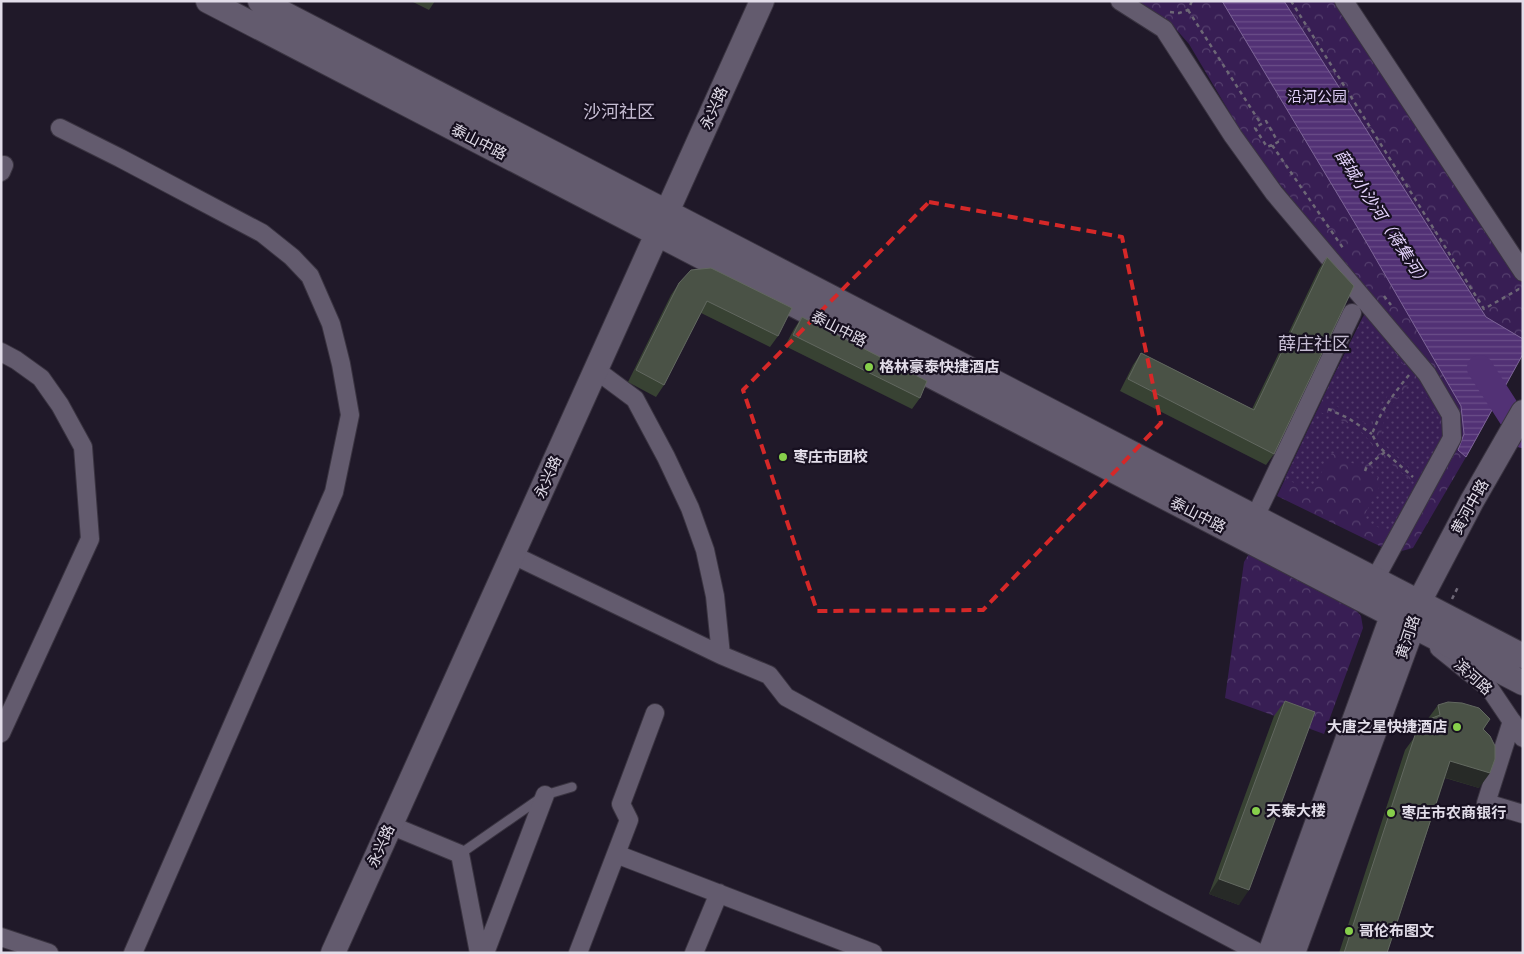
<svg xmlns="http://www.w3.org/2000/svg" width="1524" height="954" font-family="Karla,'Noto Sans SC',sans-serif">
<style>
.forest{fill:url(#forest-crowns)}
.garden{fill:url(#garden-dots)}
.water{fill:url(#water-rules);stroke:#7d6598}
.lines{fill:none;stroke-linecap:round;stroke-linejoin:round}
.river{stroke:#523175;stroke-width:26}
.lane-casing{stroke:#3a3441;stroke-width:11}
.street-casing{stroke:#3a3441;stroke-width:20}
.secondary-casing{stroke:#3a3441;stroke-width:26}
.path{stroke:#6d6776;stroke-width:2.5;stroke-dasharray:4 4;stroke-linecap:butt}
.lane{stroke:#635b6e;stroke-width:9}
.street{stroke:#635b6e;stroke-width:18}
.secondary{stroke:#635b6e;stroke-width:24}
.wall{fill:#384233}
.shaded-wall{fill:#272a27}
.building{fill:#4a5246;stroke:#626860}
.marked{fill:none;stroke:#d62828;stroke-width:4;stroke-dasharray:10 6;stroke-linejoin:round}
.poi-dot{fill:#87cf4b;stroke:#171020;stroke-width:2}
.labels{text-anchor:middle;stroke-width:4.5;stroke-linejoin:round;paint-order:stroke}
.park-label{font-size:15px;fill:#decef6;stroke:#171020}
.street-label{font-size:15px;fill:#e2dde9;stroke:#171020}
.poi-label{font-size:15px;font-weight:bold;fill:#e2dde9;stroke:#171020;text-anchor:start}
.water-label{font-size:16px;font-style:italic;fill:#e4d3fc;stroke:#171020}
.quarter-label{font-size:18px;fill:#c5bcd2;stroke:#171020}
</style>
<defs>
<pattern id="forest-crowns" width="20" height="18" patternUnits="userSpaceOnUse" patternTransform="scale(1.25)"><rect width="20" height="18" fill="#381e54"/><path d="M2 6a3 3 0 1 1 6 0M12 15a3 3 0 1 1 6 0" fill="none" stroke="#543e6d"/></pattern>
<pattern id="garden-dots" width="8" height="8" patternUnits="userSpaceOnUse" patternTransform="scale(1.25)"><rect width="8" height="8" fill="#381e54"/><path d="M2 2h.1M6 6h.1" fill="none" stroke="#543e6d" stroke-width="1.8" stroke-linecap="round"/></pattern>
<pattern id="water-rules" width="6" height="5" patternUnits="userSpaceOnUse" patternTransform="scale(1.25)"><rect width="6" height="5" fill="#523175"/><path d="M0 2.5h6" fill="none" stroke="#6b4e89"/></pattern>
</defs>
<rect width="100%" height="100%" fill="#201929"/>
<path class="forest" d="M 1135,1 L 1355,1 L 1374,33 L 1523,260 L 1523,354 L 1466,457 L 1413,548 L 1394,553 L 1277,496 L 1331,381 L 1372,299 L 1250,147 L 1189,44 L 1174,27 Z
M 1250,552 L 1351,605 L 1361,616 L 1363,628 L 1324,734 L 1225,698 L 1244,562 Z"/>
<path class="garden" d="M 1363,317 C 1380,333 1396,351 1408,372 L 1390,391 L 1375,420 L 1367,424 L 1338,407 L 1322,400 Z
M 1415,378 L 1439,418 L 1441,440 L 1420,475 L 1412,471 L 1384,445 C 1373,426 1400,392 1415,378 Z
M 1317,411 L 1353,425 L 1365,435 L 1378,453 L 1362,468 L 1332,453 L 1311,492 L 1285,478 Z
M 1381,459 L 1385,459 L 1416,484 L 1389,532 L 1362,520 L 1383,480 L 1369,472 Z"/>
<path class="water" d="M 1222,1 L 1284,1 L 1486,317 L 1523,339 L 1523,354 L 1466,457 L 1458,450 L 1464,434 L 1461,406 L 1365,240 Z"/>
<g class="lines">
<path class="river" d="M 1480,368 L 1523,435"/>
<defs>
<path id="lane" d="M 460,854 L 545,795 L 572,787"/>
<path id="street" d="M 1120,1 L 1164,29 L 1233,136 L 1274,193 L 1427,374 L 1451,415 L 1452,438 L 1375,579
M 1344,1 L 1523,272
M 60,128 L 120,158 L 262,233 L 292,257 L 310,276 L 331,324 L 341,364 L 350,415 L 334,492 L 133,953
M 1,172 L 4,165
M 1,352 L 16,360 L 41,378 L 60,405 L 83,447 L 90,539 L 1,733
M 1255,517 L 1352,313
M 513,555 L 721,655 L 715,596 L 705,550 L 690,508 L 666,457 L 635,399 L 596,370
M 1439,648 L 1490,689 L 1523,738
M 721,655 L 769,675 L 786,697 L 1157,899 L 1259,953
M 1512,721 L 1486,803 L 1523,814
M 390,825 L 460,854 L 479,953
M 616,854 L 873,953
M 1,937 L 49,953
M 485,953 L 545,795
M 578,953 L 629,820 L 621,804 L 655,713
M 694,953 L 719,893"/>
<path id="secondary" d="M 208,1 L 1523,683
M 260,1 L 1523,656
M 333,953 L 762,1
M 1270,953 L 1392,616 L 1406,608
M 1293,953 L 1413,626 L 1419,602 L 1472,501 L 1523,412"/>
</defs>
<use href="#lane" class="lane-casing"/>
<use href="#street" class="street-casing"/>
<use href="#secondary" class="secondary-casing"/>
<path class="path" d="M 1291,1 L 1484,309 L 1519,289 L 1523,290
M 1188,10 L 1261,124
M 1170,12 L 1179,13 L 1188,10 L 1192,1
M 1272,145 L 1267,147 L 1255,128 L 1266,121 L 1278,142 L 1272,145 L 1343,248
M 1384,296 L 1391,305
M 1409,375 C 1394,393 1380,412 1372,434 L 1378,446 L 1413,477
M 1328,409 L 1348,418 L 1372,434
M 1365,471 L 1367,466 L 1385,452
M 1452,599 L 1458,587"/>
<use href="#lane" class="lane"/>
<use href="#street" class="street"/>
<use href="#secondary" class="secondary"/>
</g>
<path class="wall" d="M 411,1 L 435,1 L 429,10 Z
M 1327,257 L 1274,454 L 1266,465 L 1120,391 L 1133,365 L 1141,353 L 1252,409 L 1319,269 Z
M 679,283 L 778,336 L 770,347 L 701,313 L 664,385 L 656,397 L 628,382 L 671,295 Z
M 802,317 L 920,398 L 912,409 L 785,346 L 794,329 Z
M 1285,701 L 1239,905 L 1209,894 L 1274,716 Z
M 1438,705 L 1490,719 L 1484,729 L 1479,788 L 1445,778 L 1387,953 L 1339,953 L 1405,750 Z"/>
<path class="shaded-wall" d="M 1450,761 L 1490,773 L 1479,788 L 1440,776 Z
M 1219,879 L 1249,890 L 1239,905 L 1209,894 Z"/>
<path class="building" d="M 1327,257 L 1354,286 L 1274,454 L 1128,379 L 1141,353 L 1254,410 Z
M 711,268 L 792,308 L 778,336 L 707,301 L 664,385 L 636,370 L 679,283 L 691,270 Z
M 802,317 L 927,381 L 920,398 L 793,335 Z
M 1285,701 L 1315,712 L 1249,890 L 1219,879 Z
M 1448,702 L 1462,703 L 1479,708 L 1490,719 L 1483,729 L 1490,736 L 1495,746 L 1495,759 L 1490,773 L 1450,761 L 1387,953 L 1344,953 L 1415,735 L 1427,720 L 1440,715 L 1438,705 Z"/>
<path class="marked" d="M 929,202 L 1122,237 L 1161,423 L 983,610 L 817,611 L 743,390 Z"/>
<g class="poi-dot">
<circle cx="869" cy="367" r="5"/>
<circle cx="783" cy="457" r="5"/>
<circle cx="1457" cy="727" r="5"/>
<circle cx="1256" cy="811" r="5"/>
<circle cx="1391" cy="813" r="5"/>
<circle cx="1349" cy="931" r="5"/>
</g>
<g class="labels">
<g class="park-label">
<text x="1317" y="102">沿河公园</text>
</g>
<g class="street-label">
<text transform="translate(714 108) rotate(-66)" y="5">永兴路</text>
<text transform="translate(479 142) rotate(27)" y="5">泰山中路</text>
<text transform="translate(839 329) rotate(27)" y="5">泰山中路</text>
<text transform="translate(548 477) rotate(-66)" y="5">永兴路</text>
<text transform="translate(1470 507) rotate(-61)" y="5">黄河中路</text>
<text transform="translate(1198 515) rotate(27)" y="5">泰山中路</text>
<text transform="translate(1408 637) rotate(-72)" y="5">黄河路</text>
<text transform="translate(1473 677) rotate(42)" y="5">滨河路</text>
<text transform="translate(381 846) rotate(-66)" y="5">永兴路</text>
</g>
<g class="poi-label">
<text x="879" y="372">格林豪泰快捷酒店</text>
<text x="793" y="462">枣庄市团校</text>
<text x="1447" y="732" text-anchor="end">大唐之星快捷酒店</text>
<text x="1266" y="816">天泰大楼</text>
<text x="1401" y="818">枣庄市农商银行</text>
<text x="1359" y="936">哥伦布图文</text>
</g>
<g class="water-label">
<text transform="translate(1383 218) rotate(57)" y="6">薛城小沙河（蒋集河）</text>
</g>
<g class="quarter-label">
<text x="619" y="118">沙河社区</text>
<text x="1314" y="350">薛庄社区</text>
</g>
</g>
<rect width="1524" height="954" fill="none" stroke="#e2dde9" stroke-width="5"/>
</svg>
